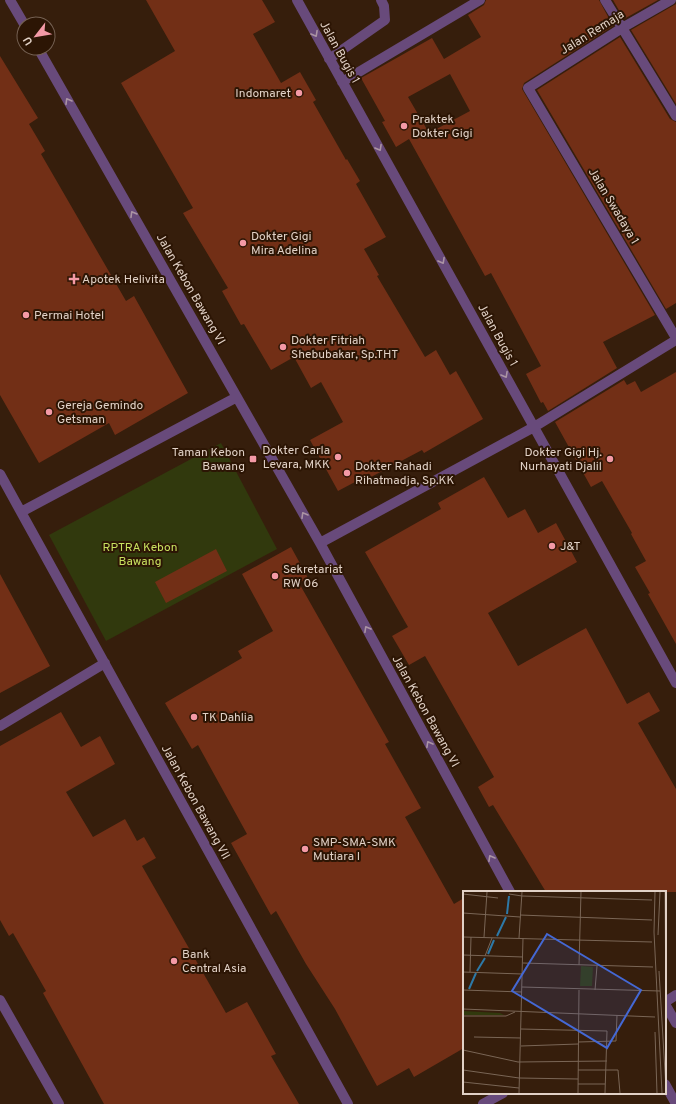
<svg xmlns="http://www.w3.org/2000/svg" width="676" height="1104" font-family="Overpass,sans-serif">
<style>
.green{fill:#31390d}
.building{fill:#722f16;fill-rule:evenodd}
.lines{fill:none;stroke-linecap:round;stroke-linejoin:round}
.minor{stroke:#684a7b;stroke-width:10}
.oneway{stroke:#ab94a4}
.poi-dot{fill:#f49aa6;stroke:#2c1504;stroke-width:1.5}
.labels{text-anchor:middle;stroke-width:4;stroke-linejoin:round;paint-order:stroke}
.street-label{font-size:12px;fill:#e1d1c6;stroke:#2c1504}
.poi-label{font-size:12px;fill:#e1d1c6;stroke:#2c1504;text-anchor:start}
.park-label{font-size:12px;fill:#c8e15f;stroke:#2c1504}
.inset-river{fill:none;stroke:#2d79a7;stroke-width:2}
.inset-road{fill:none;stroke:#7a6656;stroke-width:1}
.view{fill:#4468d4;fill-opacity:0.15;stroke:#4468d4;stroke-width:2}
.inset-edge{fill:none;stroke:#e1d1c6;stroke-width:2}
</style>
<rect width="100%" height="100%" fill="#361e0c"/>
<path class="green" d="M 221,443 L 277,549 L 106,641 L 49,535 Z"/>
<path class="building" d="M 146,0 L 262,0 L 275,22 L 253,34 L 281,83 L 300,72 L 316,100 L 313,102 L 346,160 L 347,159 L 360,181 L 356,184 L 386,237 L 364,249 L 379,275 L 377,276 L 425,357 L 436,350 L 450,375 L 456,371 L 483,419 L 424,453 L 422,450 L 371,477 L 370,474 L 338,491 L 310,440 L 343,422 L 321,382 L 311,388 L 294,357 L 271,370 L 244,324 L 241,325 L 222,291 L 228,288 L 183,213 L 193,208 L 121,83 L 175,51 Z
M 486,0 L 599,0 L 613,26 L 524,83 L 522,89 L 655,315 L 603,342 L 617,368 L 548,411 L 543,402 L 541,403 L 526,374 L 541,366 L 491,273 L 485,276 L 409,139 L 396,147 L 382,122 L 385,121 L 361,78 L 432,38 L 444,59 L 481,37 L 468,15 L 484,5 ZM 450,74 L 470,111 L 429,133 L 408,97 Z
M 613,0 L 658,0 L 624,19 Z
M 676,4 L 676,104 L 631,30 Z
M 620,37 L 670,119 L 676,122 L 676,303 L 666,309 L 537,90 Z
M 0,56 L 38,118 L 29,124 L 45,151 L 41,154 L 126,301 L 134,296 L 188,393 L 115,435 L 109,423 L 39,463 L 0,395 Z
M 676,372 L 676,644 L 648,594 L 650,593 L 635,567 L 646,561 L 631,534 L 632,533 L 602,481 L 591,487 L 555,422 L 624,380 L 627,385 L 635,381 L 641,392 Z
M 484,477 L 508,518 L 525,509 L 538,533 L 556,523 L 577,562 L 488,613 L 518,666 L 586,628 L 627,704 L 649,692 L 660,711 L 638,723 L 676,789 L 676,892 L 546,892 L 493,805 L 489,807 L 478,787 L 494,777 L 425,656 L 409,665 L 392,636 L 408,627 L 365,552 L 441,509 L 438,503 Z
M 291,547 L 308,578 L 299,583 L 389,742 L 385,744 L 421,808 L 405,817 L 454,904 L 464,898 L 464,1048 L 414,1077 L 409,1068 L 377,1086 L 335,1009 L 306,964 L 276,911 L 271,915 L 231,843 L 247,834 L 198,745 L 192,749 L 165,703 L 242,658 L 238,651 L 273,631 L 242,574 Z
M 216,549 L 227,571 L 166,603 L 155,582 Z
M 0,574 L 50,666 L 0,693 Z
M 61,712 L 81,747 L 100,736 L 115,764 L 66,792 L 93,837 L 125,819 L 137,841 L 144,837 L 156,858 L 142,866 L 226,1013 L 247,1002 L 276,1054 L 271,1056 L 299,1104 L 104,1104 L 43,993 L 46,991 L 13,933 L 9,936 L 0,920 L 0,746 Z"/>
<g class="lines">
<path class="minor" d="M 10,0 L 24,24
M 297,0 L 676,683
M 605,0 L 676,116
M 671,0 L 622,28 L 528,88 L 676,338
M 38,48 L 320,543 L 510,892
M 329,59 L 385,20 L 384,6 L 381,0
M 342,82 L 480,0
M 0,474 L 348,1104
M 21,512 L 237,397
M 320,543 L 534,427 L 676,340
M 0,726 L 105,663
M 0,1000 L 59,1104
M 665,1002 L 676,995
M 665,1004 L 676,1023
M 665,1084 L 676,1104
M 483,1104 L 503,1093"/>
</g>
<defs><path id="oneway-chevron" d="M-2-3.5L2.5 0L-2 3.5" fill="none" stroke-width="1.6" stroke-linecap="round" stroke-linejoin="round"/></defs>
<g class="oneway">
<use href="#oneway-chevron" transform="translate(315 34) rotate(61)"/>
<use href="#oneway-chevron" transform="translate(68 101) rotate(-120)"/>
<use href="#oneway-chevron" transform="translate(379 148) rotate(61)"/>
<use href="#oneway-chevron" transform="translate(133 214) rotate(-120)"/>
<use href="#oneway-chevron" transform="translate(442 261) rotate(61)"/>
<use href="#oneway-chevron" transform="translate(505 375) rotate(61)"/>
<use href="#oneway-chevron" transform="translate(304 515) rotate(-120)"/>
<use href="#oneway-chevron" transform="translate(367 629) rotate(-119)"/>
<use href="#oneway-chevron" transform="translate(429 744) rotate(-119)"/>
<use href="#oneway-chevron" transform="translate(491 858) rotate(-119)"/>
</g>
<g class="poi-dot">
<circle cx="299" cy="93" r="4"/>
<circle cx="404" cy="126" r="4"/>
<circle cx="243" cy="243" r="4"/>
<path d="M72 273h4v4h4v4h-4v4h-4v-4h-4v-4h4z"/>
<circle cx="26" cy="315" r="4"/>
<circle cx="283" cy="347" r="4"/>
<circle cx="49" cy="412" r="4"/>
<circle cx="338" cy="457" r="4"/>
<rect x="249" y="455" width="8" height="8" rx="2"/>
<circle cx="610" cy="459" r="4"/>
<circle cx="347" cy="473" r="4"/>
<circle cx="552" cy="546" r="4"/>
<circle cx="275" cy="576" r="4"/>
<circle cx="194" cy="717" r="4"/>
<circle cx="305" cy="849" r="4"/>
<circle cx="174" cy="961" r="4"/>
</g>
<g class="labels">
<g class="street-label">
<text transform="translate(592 32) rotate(-32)" y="4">Jalan Remaja</text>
<text transform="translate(340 52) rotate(61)" y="4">Jalan Bugis 1</text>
<text transform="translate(614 206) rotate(59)" y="4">Jalan Swadaya 1</text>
<text transform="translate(191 289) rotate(60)" y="4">Jalan Kebon Bawang VI</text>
<text transform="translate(498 335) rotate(61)" y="4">Jalan Bugis 1</text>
<text transform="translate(426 711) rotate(61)" y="4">Jalan Kebon Bawang VI</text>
<text transform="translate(196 802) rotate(61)" y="4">Jalan Kebon Bawang VII</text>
</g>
<g class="poi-label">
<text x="291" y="97" text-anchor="end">Indomaret</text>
<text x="412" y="123">Praktek<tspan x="412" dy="14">Dokter Gigi</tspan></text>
<text x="251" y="240">Dokter Gigi<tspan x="251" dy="14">Mira Adelina</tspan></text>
<text x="82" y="283">Apotek Helivita</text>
<text x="34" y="319">Permai Hotel</text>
<text x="291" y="344">Dokter Fitriah<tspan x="291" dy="14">Shebubakar, Sp.THT</tspan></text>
<text x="57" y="409">Gereja Gemindo<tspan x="57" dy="14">Getsman</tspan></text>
<text x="330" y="454" text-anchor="end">Dokter Carla<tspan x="330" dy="14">Levara, MKK</tspan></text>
<text x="245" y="456" text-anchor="end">Taman Kebon<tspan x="245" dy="14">Bawang</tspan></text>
<text x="602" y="456" text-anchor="end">Dokter Gigi Hj.<tspan x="602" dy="14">Nurhayati Djalil</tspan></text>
<text x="355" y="470">Dokter Rahadi<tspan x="355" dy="14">Rihatmadja, Sp.KK</tspan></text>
<text x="560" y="550">J&amp;T</text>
<text x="283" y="573">Sekretariat<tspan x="283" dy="14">RW 06</tspan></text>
<text x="202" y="721">TK Dahlia</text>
<text x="313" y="846">SMP-SMA-SMK<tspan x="313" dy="14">Mutiara I</tspan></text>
<text x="182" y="958">Bank<tspan x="182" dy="14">Central Asia</tspan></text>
</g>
<g class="park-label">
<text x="140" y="551">RPTRA Kebon<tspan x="140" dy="14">Bawang</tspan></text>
</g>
</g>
<g transform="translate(463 891)">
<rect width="203" height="203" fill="#361e0c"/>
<path d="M 118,75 L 130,76 L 129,95 L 117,95 ZM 0,120 L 37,122 L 41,124 L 0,124 Z" fill="#31390d"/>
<path class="inset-river" d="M 44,23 L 46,5M 34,45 L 43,26M 25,63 L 31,49M 14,80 L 22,67M 6,98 L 13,82"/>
<path class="inset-road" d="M 192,1 L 191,41 L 199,202M 202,1 L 203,119M 0,3 L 35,7M 46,3 L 59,5M 59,5 L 189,9M 0,22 L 57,26M 57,24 L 189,29M 195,44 L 197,1M 0,46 L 189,51M 21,46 L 24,1M 56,47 L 59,1M 0,64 L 60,66M 22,65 L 29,47M 60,72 L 190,76M 116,74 L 118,1M 196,80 L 203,198M 0,81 L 59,83M 7,81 L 8,46M 59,96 L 197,100M 0,99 L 59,101M 132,99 L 134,75M 0,118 L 192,126M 0,125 L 43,125 L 52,121M 58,138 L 144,140 L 142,202M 192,141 L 194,202M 11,146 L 58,147M 115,151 L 153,150 L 154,124M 58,155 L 115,153M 0,159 L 55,171 L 144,170M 0,179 L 56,187 L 115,188M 115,179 L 155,179 L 157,202M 0,191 L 56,197M 115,193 L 142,193M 56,202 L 60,47M 115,202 L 116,99"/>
<path class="view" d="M 84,43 L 178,99 L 144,157 L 49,100 Z"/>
<rect width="203" height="203" class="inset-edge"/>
</g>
<g transform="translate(36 36) rotate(239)"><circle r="19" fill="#2c1504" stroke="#746052"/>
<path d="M0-3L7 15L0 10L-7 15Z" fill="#f49aa6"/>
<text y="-6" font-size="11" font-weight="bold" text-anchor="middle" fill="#e1d1c6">U</text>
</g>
</svg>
